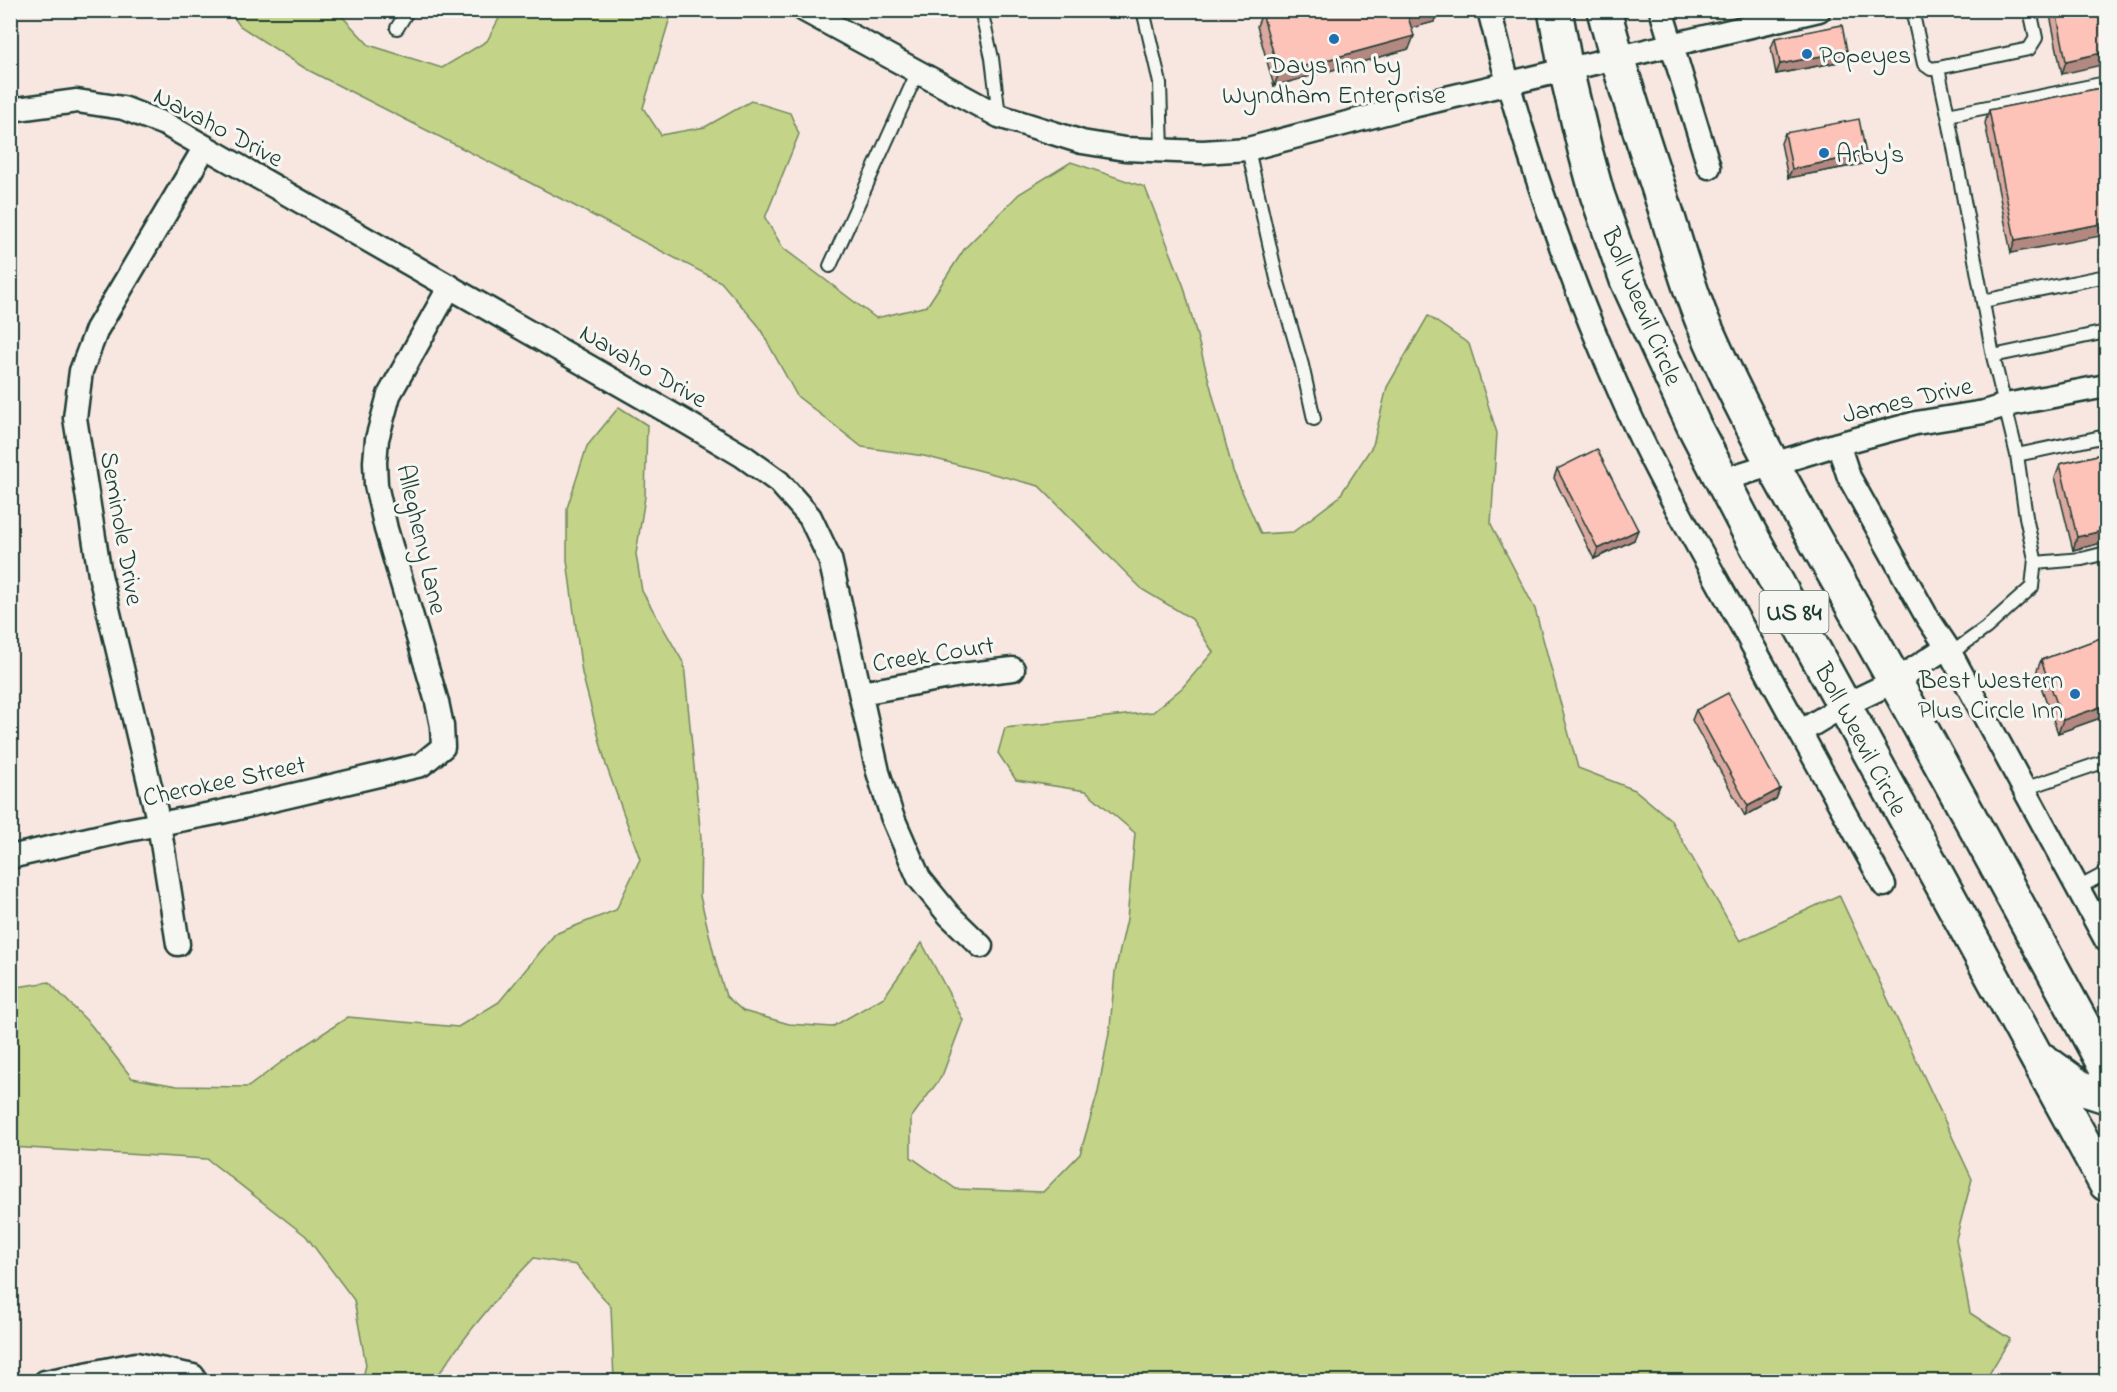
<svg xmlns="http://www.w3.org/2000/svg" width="2117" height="1392" font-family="'Indie Flower',sans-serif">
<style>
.green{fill:#c3d387;stroke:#71885e;stroke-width:1.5}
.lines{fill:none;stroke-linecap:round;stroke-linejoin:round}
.service-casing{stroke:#1f3d34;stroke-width:16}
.minor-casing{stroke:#1f3d34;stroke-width:27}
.trunk-casing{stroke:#1f3d34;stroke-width:38}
.service{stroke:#f6f6f2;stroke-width:12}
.minor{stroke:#f6f6f2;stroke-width:22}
.trunk{stroke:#f6f6f2;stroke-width:33}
.wall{fill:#daa89e;stroke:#1f3d34;stroke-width:1.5}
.shaded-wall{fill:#b28881;stroke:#1f3d34;stroke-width:1.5}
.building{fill:#fec3b8;stroke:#1f3d34;stroke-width:1.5}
.poi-dot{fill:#1f6fb2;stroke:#f6f6f2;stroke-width:2}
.labels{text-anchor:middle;stroke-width:6;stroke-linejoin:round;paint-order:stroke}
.shield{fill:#f6f6f2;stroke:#60746d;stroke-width:1.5}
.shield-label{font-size:24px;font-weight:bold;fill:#1f3d34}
.poi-label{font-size:26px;fill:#1f3d34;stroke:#f6f6f2;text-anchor:start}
.street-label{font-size:26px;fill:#1f3d34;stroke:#f6f6f2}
</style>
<rect width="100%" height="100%" fill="#f8e7e1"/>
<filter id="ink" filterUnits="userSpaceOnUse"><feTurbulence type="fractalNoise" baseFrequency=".0167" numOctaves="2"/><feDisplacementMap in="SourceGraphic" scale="12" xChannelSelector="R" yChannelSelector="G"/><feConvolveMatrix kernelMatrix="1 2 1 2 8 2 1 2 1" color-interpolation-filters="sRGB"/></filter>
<g filter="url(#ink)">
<path class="green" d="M 229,11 L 337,11 L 369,45 L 442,68 L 487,41 L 503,11 L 672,11 L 643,108 L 661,135 L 705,127 L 751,101 L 790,113 L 799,134 L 765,218 L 783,248 L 876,318 L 927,306 L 965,248 L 1019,194 L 1071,162 L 1145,187 L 1184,287 L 1233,471 L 1261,534 L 1293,532 L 1339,497 L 1373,445 L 1387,387 L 1428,316 L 1469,344 L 1497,433 L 1491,524 L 1535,609 L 1578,768 L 1635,790 L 1670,819 L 1740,941 L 1839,895 L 1972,1179 L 1956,1239 L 1970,1313 L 2010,1339 L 1985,1381 L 614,1381 L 611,1307 L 576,1265 L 534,1258 C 497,1296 464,1337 434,1381 L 362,1381 L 366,1365 L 354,1300 L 306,1236 L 207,1159 L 11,1147 L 11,988 L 49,982 L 91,1025 L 132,1078 L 177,1086 L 248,1087 L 299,1049 L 348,1017 L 458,1027 L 499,1002 L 555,934 L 616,910 L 640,859 L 606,765 L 582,673 L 567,560 L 567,508 L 587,446 L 619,407 L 647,425 L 645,497 L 636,554 L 642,591 L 684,664 L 701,838 L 700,896 L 717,967 L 726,996 L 743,1011 L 789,1024 L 832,1027 L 884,997 L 922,943 L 963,1020 L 942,1076 L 911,1118 L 911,1157 L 956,1189 L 1043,1192 L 1080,1154 L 1098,1092 L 1110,1027 L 1115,972 L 1127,919 L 1135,833 L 1086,791 L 1016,780 L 998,753 L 1005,728 L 1153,712 L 1182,688 L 1213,652 L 1192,619 L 1143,590 L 1039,486 L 924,456 L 862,447 L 797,396 L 758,325 L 721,282 L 517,176 L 306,69 L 240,26 Z"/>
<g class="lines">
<defs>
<path id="service" d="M 981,10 L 992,58 L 999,116
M 1143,10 L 1160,83 L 1162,151
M 1912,10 L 1924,64 L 1931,69 L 1938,68
M 397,28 L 408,10
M 1948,115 L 1938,68 L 2029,49 L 2036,38 L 2030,10
M 1248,149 L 1277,279 L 1302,365 L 1314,419
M 830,266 L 918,71
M 1983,301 L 2106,276
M 2106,332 L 1993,356 L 2017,455 L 2106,436
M 1993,356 L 1948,115 L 2106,83
M 2035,563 L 2082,559 L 2106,553
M 1950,654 L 1986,628 L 2032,587 L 2035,559 L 2026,517 L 2017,455
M 2024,789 L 2106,761
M 2078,888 L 2106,873"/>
<path id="minor" d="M 804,10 L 999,116 L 1082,142 L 1125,149 L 1203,152 L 1248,149 L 1404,108 L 1819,10
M 1489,10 C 1522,145 1568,277 1625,404 C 1654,470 1691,533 1726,597 C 1778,693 1831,789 1884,885
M 1661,10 L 1709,167
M 10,110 L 77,101 L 123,108 L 167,125 L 684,421 L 743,456 L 779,482 L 810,517 L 830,559 L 878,772 L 892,816 L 919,878 L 949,915 L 981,946
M 1838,444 L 1849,477 L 1927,617 L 1947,647 L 2106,940
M 1722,480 L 1838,444 L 1916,423 L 1984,412 L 2006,405 L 2106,386
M 861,693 L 961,675 L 1013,669
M 1800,732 L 1843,706 L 1895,681 L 1947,647
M 10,857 L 123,831 L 221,812 L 421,765 L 443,747 L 442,726 L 437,702 L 386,529 L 376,485 L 375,462 L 377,439 L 389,395 L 450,286
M 178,944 L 159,824 L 100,575 L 75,418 L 81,371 L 97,329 L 205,147
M 45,1382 L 136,1364 L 193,1376"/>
<path id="trunk" d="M 1555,10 L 1566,70 L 1585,150 L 1597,194 L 1627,280 L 1694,426 L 1747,528 L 2106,1184
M 1604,10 C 1621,77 1644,142 1665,208 C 1677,246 1687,283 1702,320 C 1752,437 1820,547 1882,658 C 1958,794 2032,931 2106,1068
M 2044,1061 L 2081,1088 L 2106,1096"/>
</defs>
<use href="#service" class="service-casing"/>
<use href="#minor" class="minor-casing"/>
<use href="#trunk" class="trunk-casing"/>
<use href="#service" class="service"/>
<use href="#minor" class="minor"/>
<use href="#trunk" class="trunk"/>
</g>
<path class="wall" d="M 1272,10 L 1438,10 L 1434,22 L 1411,28 L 1409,49 L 1274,86 L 1257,26 L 1262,13 Z
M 2049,10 L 2106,10 L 2062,74 Z
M 1775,38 L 1847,51 L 1843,61 L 1776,74 L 1771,48 Z
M 2106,87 L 2011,253 L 1985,123 L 1989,110 Z
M 1785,133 L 1862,164 L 1788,178 L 1781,143 Z
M 2106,453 L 2106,542 L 2073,550 L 2055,477 L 2060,464 Z
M 1557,469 L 1634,540 L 1594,559 L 1554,478 Z
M 2106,636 L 2106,716 L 2058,733 L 2036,673 L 2041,660 Z
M 1696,710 L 1780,789 L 1776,799 L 1745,816 L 1692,720 Z"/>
<path class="shaded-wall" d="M 1432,10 L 1438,10 L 1434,22 L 1404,30 L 1408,17 Z
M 1414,36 L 1409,49 L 1274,86 L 1279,73 Z
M 1847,51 L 1843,61 L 1776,74 L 1780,64 Z
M 2106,52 L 2106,64 L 2062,74 L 2066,61 Z
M 1866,154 L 1862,164 L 1788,178 L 1792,169 Z
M 2106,223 L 2106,235 L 2011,253 L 2015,240 Z
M 1638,530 L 1634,540 L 1594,559 L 1598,549 Z
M 2106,530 L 2106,542 L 2073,550 L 2077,537 Z
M 2106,705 L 2106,716 L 2058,733 L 2063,720 Z
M 1780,789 L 1776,799 L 1745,816 L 1748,806 Z"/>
<path class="building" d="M 1272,10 L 1432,10 L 1408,17 L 1414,36 L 1279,73 L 1262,13 Z
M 2056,10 L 2106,10 L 2106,52 L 2066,61 Z
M 1842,25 L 1847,51 L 1780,64 L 1775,38 Z
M 2106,87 L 2106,223 L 2015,240 L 1989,110 Z
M 1859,119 L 1866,154 L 1792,169 L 1785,133 Z
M 1597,449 L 1638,530 L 1598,549 L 1557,469 Z
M 2106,453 L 2106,530 L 2077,537 L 2060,464 Z
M 2106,636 L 2106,705 L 2063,720 L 2041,660 Z
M 1728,693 L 1780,789 L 1748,806 L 1696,710 Z"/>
</g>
<g class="poi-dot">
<circle cx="1334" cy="39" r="6"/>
<circle cx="1807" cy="54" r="6"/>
<circle cx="1824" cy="153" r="6"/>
<circle cx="2075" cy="694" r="6"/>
</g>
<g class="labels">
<rect class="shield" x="1759.5" y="591" width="69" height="42" rx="4.5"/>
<g class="shield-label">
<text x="1794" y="620">US 84</text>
</g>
<g class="poi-label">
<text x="1819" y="63">Popeyes</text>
<text x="1334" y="73" text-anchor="middle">Days Inn by<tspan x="1334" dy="30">Wyndham Enterprise</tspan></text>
<text x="1836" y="162">Arby's</text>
<text x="2063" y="688" text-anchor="end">Best Western<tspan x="2063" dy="30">Plus Circle Inn</tspan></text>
</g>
<g class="street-label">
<text transform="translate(219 126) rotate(28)" y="9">Navaho Drive</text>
<text transform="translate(1643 306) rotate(67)" y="9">Boll Weevil Circle</text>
<text transform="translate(644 365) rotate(30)" y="9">Navaho Drive</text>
<text transform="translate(1907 399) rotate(-13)" y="9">James Drive</text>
<text transform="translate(123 528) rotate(80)" y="9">Seminole Drive</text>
<text transform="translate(423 539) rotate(77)" y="9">Allegheny Lane</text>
<text transform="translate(933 653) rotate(-9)" y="9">Creek Court</text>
<text transform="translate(1862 739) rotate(62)" y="9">Boll Weevil Circle</text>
<text transform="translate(224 780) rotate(-12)" y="9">Cherokee Street</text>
</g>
</g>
<rect width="2117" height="1392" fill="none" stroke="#f6f6f2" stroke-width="36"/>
<rect x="18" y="18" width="2081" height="1356" fill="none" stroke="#1f3d34" stroke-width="2" filter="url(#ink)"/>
</svg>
